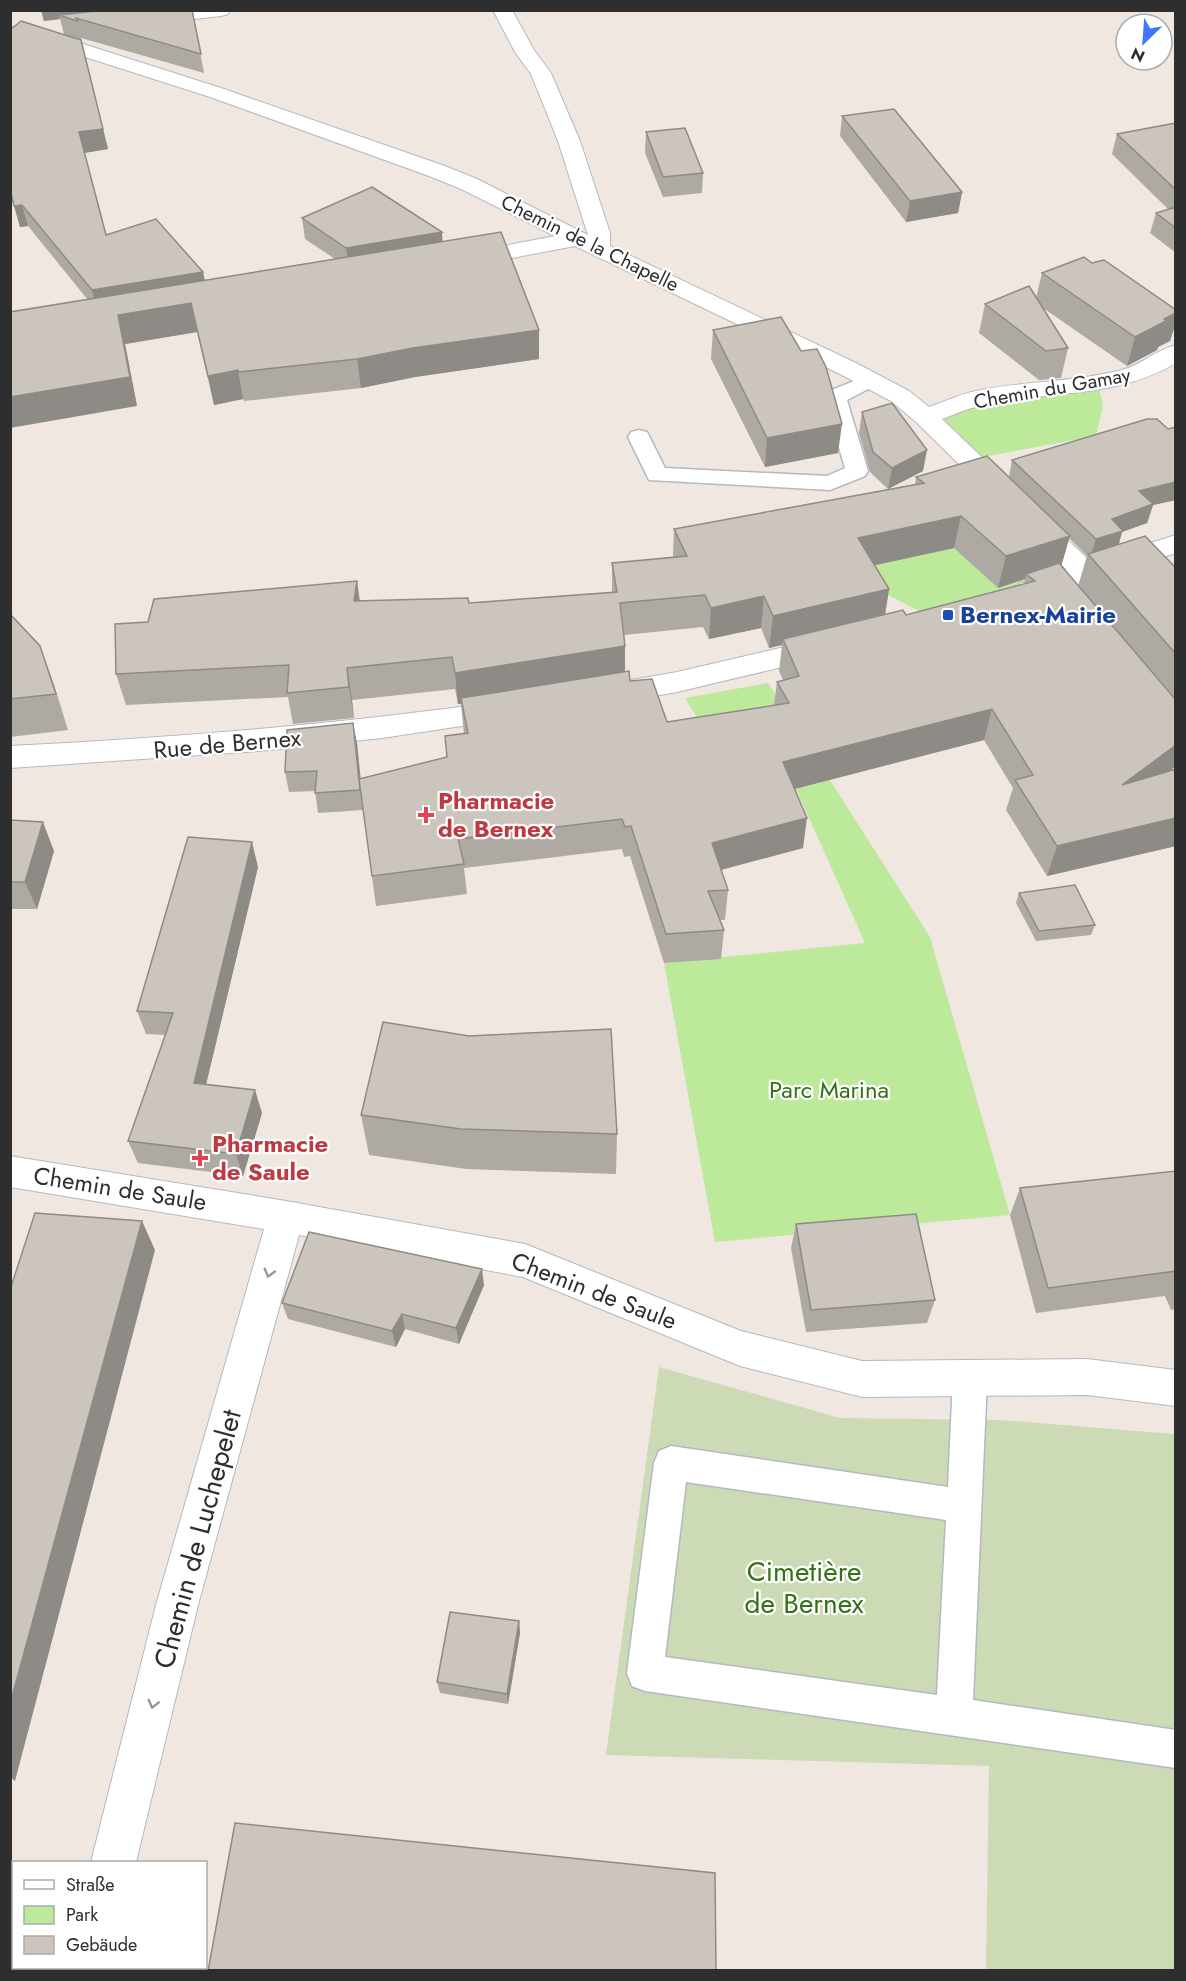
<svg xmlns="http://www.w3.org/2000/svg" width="1186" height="1981" font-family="Jost,sans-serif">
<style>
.green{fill:#bde99a}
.cemetery{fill:#ccdbb6}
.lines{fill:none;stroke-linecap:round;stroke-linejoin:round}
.service-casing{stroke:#b4b8c2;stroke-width:3}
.minor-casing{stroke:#b4b8c2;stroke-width:2}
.tertiary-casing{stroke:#b4b8c2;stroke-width:2}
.service{fill:#fff;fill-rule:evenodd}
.minor{fill:#fff;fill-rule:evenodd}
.tertiary{fill:#fff;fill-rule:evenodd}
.wall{fill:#afa9a3;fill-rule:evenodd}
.shaded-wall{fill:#8e8a85}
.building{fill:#cbc5be;stroke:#8e8a85;stroke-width:1.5}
.oneway{stroke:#969696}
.transit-dot{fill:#1a4fb4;stroke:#fff;stroke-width:2}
.health-dot{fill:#e0444e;stroke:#fff;stroke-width:2}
.labels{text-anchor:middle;stroke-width:4.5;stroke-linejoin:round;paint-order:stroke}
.far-street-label{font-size:20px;fill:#2e2e2e;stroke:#fff}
.transit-label{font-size:24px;font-weight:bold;fill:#164399;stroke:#fff;text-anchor:start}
.street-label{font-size:24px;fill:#2e2e2e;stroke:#fff}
.health-label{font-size:24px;font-weight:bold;fill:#be3a42;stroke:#fff;text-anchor:start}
.park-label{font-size:24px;fill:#337216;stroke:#fff}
.near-street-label{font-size:28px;fill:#2e2e2e;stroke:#fff}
.near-park-label{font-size:28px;fill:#337216;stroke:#fff}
</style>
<rect width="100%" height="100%" fill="#f0e7e0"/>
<path class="green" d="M 1099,388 L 1103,405 L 1096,436 L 977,458 L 940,422 L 970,403 Z
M 949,544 L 1053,561 L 1080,571 L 931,617 L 878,590 L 870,575 L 876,565 Z
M 768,683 L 930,937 L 1010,1215 L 715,1242 L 664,963 L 865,943 L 767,724 L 706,732 L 685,698 Z"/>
<path class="cemetery" d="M 659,1367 L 840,1418 L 999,1420 L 1175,1434 L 1175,1970 L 986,1970 L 989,1766 L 606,1755 Z"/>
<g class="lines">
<defs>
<path id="service" d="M 871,374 L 878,376 L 882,380 L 878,384 L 847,400 L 868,471 L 865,476 L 830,490 L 649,480 L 628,437 L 631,432 L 639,430 L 647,432 L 665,468 L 827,476 L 845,468 L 824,397 L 827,392 Z
M 970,1362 L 982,1367 L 987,1378 L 973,1700 L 1176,1730 L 1176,1768 L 645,1691 L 632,1686 L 627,1673 L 654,1463 L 659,1451 L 671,1446 L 948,1487 L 953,1378 L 958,1367 ZM 686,1482 L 946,1520 L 937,1695 L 665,1657 Z"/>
<path id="minor" d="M 163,10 L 230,10 L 228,14 L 221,16 L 148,24 L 141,22 L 138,18 L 141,14 Z
M 493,10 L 512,10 L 534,50 L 551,73 L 580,141 L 610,233 L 610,246 L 858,364 L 909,391 L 929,407 C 946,401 963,393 981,390 C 1028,381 1075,382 1122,370 C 1141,365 1156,350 1176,345 L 1176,363 C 1117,398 1050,391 986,404 C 971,407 956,414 942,419 L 1096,567 L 1100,573 L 1096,579 L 1086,582 L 1076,579 L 916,422 L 891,401 L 840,374 L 575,246 L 465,267 L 457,265 L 454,260 L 457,255 L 555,236 L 461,189 L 429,176 L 210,97 L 26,38 L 10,39 L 10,27 L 27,26 L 224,89 L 445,166 L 477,179 L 588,235 L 558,141 L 531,74 L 515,52 Z
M 10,1156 L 286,1201 L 525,1244 L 741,1331 L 862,1361 L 1087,1359 L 1176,1370 L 1176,1406 L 1087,1395 L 862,1397 L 740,1366 L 523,1277 L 299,1235 L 198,1605 L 136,1862 L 91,1862 L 156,1605 L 264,1229 L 10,1187 Z
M 65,1968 L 111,1968 L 111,1970 L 65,1970 Z"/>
<path id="tertiary" d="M 1176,535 L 1176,553 L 1029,600 L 1019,598 L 1015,591 L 1019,584 Z
M 823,638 L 833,641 L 837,648 L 833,655 L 677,692 L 609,704 L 599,701 L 595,694 L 599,687 L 609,684 L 677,672 Z
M 505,701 L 515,704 L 520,711 L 515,718 L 382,738 L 259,751 L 10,768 L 10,746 C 176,738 341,724 505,701 Z"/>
</defs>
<use href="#service" class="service-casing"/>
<use href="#minor" class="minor-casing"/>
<use href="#tertiary" class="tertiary-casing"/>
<use href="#service" class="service"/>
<use href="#minor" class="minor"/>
<use href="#tertiary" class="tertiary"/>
</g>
<path class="wall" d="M 41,10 L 192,10 L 204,73 L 81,38 L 108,149 L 84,153 L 106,235 L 203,272 L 205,281 L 335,259 L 305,239 L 302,218 L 443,242 L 539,330 L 539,359 L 415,377 L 361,388 L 244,401 L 243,399 L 214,405 L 197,332 L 125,344 L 137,406 L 88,300 L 28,226 L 20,227 L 10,189 L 64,34 L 60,19 L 44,21 Z
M 842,116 L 962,192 L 958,213 L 906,222 L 840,136 Z
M 1176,123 L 1176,253 L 1150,233 L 1156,213 L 1168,209 L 1112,154 L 1117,134 Z
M 646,132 L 703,173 L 702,193 L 663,197 L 645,153 Z
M 1092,263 L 1176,310 L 1176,322 L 1170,341 L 1158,347 L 1157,350 L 1127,366 L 1043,308 L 1068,348 L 1061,378 L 1039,380 L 979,333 L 985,304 L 1036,298 L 1042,273 Z
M 713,330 L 838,453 L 765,467 L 711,359 Z
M 862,412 L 923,471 L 888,489 L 870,472 L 859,433 Z
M 1176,427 L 1176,500 L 1153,505 L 1147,523 L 1122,532 L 1119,544 L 1176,568 L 1176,699 L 1078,586 L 1087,556 L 1069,538 L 1061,566 L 1176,700 L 1176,766 L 1170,771 L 1176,769 L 1176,846 L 1047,876 L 1006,810 L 1013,788 L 984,740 L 794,789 L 803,848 L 721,870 L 728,890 L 725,920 L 720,920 L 724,930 L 721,959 L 664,963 L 630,856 L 624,857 L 622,849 L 464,868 L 467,894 L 376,906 L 363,810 L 318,813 L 315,791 L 289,792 L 285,772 L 357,743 L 360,779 L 447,757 L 464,734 L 461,704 L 458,704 L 455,689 L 352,700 L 354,718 L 293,724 L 288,697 L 126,705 L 116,674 L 357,581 L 360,601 L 469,603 L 612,592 L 612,563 L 673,557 L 674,529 L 915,485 L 916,477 L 1009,477 L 1012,460 ZM 954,548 L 998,588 L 1025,579 L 1024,584 L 906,615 L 885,615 L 889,589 L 875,565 ZM 703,627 L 709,639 L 761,628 L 769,648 L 782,645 L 779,671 L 783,680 L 777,682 L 774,705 L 667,722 L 630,681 L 625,671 L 624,635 Z
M 10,614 L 40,646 L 68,730 L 10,737 Z
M 10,820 L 54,851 L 37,909 L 10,909 Z
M 258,867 L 206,1084 L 262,1113 L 243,1176 L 138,1163 L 128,1141 L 165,1035 L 146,1034 L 137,1011 Z
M 1019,893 L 1095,925 L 1091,935 L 1036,941 L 1016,903 Z
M 361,1115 L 617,1134 L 616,1174 L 466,1169 L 369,1155 Z
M 1176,1171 L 1176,1309 L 1171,1310 L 1165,1296 L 1036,1313 L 1010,1215 L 1020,1188 Z
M 796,1224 L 935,1300 L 927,1323 L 806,1332 L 791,1248 Z
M 484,1285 L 459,1344 L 405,1329 L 396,1347 L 288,1319 L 282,1303 Z
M 519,1621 L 520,1633 L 508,1704 L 440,1693 L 437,1682 Z"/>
<path class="shaded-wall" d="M 41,10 L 137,10 L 59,15 L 60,19 L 44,21 Z
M 103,129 L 108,149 L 84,153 L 79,132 Z
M 962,192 L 958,213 L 906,222 L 910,201 Z
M 22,205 L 28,226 L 20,227 L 14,206 Z
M 442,232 L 443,253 L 349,269 L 346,248 Z
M 203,272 L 207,292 L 97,311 L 92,290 Z
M 191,303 L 197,332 L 125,344 L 137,406 L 10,428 L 10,397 L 118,315 Z
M 1176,313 L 1176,322 L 1170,341 L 1158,347 L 1157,350 L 1127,366 L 1135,337 Z
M 539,330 L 539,359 L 415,377 L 361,388 L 357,359 L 413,348 Z
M 238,370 L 243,399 L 214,405 L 208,376 Z
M 842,424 L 838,453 L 765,467 L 767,438 Z
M 927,450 L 923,471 L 888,489 L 892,468 Z
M 1176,482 L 1176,500 L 1153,505 L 1147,523 L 1122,532 L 1117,550 L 1090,558 L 1096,539 L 1112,519 L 1139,491 Z
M 961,516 L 954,548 L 853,570 L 858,538 Z
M 1070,536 L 1061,567 L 1026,574 L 1025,579 L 998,588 L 1006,556 Z
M 357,581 L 361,613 L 354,601 Z
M 889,589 L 884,621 L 783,639 L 782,645 L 769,648 L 773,616 Z
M 764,596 L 761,628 L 709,639 L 711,608 Z
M 40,646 L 53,682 L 68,730 Z
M 625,646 L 625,677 L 461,698 L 461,704 L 458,704 L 455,673 Z
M 347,668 L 352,700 L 354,718 L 349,687 Z
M 992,709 L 984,740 L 779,793 L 783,762 Z
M 353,723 L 357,743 L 364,810 L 361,790 Z
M 1176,745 L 1176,766 L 1111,816 L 1122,785 Z
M 807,818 L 803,848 L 709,873 L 712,843 Z
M 1176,818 L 1176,846 L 1047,876 L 1057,846 Z
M 43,822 L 54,851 L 37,909 L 25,882 Z
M 252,842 L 258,867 L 201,1106 L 194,1083 Z
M 255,1090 L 262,1113 L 243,1176 L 236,1154 Z
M 142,1221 L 155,1250 L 15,1781 L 10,1777 L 10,1704 Z
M 482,1269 L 484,1285 L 459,1344 L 456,1328 Z
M 402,1314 L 405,1329 L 396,1347 L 392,1331 Z
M 519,1621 L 520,1633 L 508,1704 L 507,1694 Z"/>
<path class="building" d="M 105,10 L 192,10 L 201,54 L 76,18 L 77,21 L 59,15 Z
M 21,21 L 81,40 L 103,129 L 79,132 L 106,235 L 156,219 L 203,272 L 92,290 L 22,205 L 14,206 L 10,189 L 10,30 Z
M 894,109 L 962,192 L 910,201 L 842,116 Z
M 1176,123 L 1176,190 L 1117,134 Z
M 685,128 L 703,173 L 663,177 L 646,132 Z
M 372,187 L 442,232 L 346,248 L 302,218 Z
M 1176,207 L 1176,228 L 1156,213 Z
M 501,232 L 539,330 L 413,348 L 357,359 L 239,372 L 238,370 L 208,376 L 191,303 L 118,315 L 130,377 L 10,397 L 10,312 Z
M 1084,257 L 1092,263 L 1104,260 L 1176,310 L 1176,313 L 1164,319 L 1166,321 L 1135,337 L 1042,273 Z
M 1029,286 L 1068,348 L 1046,351 L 985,304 Z
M 781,317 L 801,351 L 817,349 L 826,367 L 842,424 L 767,438 L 713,330 Z
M 892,403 L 927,450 L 892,468 L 873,452 L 862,412 Z
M 1147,419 L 1157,419 L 1168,429 L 1176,427 L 1176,482 L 1139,491 L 1153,504 L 1112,519 L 1123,531 L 1096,539 L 1012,460 Z
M 987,456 L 1070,536 L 1006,556 L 961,516 L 858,538 L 889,589 L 773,616 L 764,596 L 711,608 L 705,595 L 620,603 L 625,646 L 455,673 L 452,657 L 347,668 L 349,687 L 287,693 L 289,665 L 116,674 L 115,624 L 148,622 L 154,599 L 357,581 L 354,601 L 468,598 L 469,603 L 617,592 L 612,563 L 687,556 L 674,529 L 924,483 L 916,477 Z
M 1145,536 L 1176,568 L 1176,654 L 1088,554 Z
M 1059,563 L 1176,700 L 1176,745 L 1122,785 L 1176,769 L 1176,818 L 1057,846 L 1015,780 L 1033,775 L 992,709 L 783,762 L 807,818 L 712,843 L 728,890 L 708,891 L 724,930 L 666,934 L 631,826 L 625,827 L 622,819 L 458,839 L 464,864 L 372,876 L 359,779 L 447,757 L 445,736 L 468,733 L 461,698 L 629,671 L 630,681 L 652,679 L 667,722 L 789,703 L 777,682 L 799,676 L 783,639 L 903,610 L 906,615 L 1035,581 L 1026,574 Z
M 10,614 L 40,646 L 56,694 L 10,699 Z
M 353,723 L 360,790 L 315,793 L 317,771 L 285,772 L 287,730 Z
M 10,820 L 43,822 L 25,882 L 10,882 Z
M 188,837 L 252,842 L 194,1083 L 255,1090 L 236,1154 L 128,1141 L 173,1013 L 137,1011 Z
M 1075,885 L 1095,925 L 1039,931 L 1019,893 Z
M 383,1022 L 469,1036 L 611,1029 L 617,1134 L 461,1129 L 361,1115 Z
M 1176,1171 L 1176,1271 L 1048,1288 L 1020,1188 Z
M 35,1213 L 142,1221 L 10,1704 L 10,1290 Z
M 916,1214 L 935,1300 L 811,1310 L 796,1224 Z
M 309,1232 L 482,1269 L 456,1328 L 402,1314 L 392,1331 L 282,1303 Z
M 450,1612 L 519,1621 L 507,1694 L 437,1682 Z
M 235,1823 L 715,1873 L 716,1971 L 208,1971 Z"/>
<defs><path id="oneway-chevron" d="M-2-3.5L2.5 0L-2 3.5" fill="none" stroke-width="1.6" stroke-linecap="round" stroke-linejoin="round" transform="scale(1.5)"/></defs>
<g class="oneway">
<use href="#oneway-chevron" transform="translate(269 1273) rotate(105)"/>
<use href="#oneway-chevron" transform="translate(153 1704) rotate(104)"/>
</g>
<rect class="transit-dot" x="942" y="609" width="12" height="12" rx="3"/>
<g class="health-dot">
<path d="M423 806h6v6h6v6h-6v6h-6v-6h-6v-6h6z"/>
<path d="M197 1149h6v6h6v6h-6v6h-6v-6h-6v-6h6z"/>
</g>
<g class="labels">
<g class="far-street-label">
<text transform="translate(590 243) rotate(26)" y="7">Chemin de la Chapelle</text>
<text transform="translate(1052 388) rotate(-10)" y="7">Chemin du Gamay</text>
</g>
<g class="transit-label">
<text x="960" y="623">Bernex-Mairie</text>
</g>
<g class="street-label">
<text transform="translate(227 744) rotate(-5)" y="8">Rue de Bernex</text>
<text transform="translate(120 1189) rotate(9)" y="8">Chemin de Saule</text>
<text transform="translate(594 1291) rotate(21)" y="8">Chemin de Saule</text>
</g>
<g class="health-label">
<text x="438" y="809">Pharmacie<tspan x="438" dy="28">de Bernex</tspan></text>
<text x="212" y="1152">Pharmacie<tspan x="212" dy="28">de Saule</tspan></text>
</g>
<g class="park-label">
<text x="829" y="1098">Parc Marina</text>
</g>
<g class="near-street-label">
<text transform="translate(197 1539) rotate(-75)" y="10">Chemin de Luchepelet</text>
</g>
<g class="near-park-label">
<text x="804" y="1581">Cimetière<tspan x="804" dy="32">de Bernex</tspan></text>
</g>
</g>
<rect width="1186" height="1981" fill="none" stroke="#2e2e2e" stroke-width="24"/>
<rect x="12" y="1861" width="195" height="108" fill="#ffffff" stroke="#ababab" stroke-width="1.5"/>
<rect x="24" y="1880" width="30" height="9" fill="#ffffff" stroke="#ababab" stroke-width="1.5"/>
<text x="66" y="1891" font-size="18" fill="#2e2e2e">Straße</text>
<rect x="24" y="1906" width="30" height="18" fill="#bde99a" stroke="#ababab" stroke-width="1.5"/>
<text x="66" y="1921" font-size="18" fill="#2e2e2e">Park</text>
<rect x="24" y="1936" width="30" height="18" fill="#cbc5be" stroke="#ababab" stroke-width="1.5"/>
<text x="66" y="1951" font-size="18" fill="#2e2e2e">Gebäude</text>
<g transform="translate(1144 42) rotate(205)"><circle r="28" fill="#ffffff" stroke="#ababab" stroke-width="1.5"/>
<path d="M0-4.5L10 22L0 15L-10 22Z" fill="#3e76ff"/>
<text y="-9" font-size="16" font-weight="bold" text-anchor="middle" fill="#2e2e2e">N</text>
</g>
</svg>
